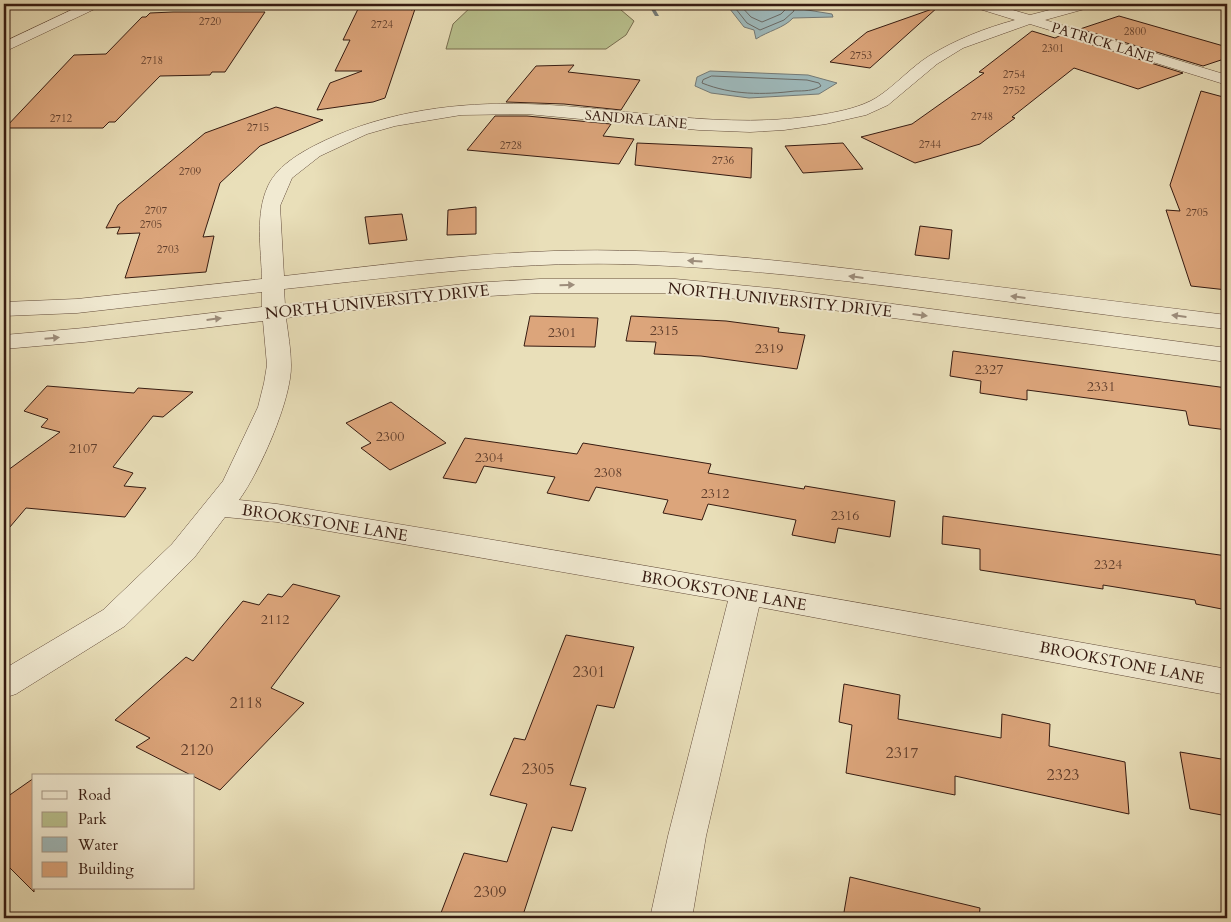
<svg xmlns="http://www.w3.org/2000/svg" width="1231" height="922" font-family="Cardo,serif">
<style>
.green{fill:#b9c18e;stroke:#786e50}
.water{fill:#9eb9bb;stroke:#747a77}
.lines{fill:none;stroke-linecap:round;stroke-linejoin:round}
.shore{stroke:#6a6a66;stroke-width:1}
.stream{fill:#747a77;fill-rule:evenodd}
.building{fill:#dca57b;stroke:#361b11}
.minor-casing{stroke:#634c3b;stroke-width:1}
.minor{fill:#f1ead2;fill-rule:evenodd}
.oneway{fill:#9d8d7b}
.labels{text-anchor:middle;stroke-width:4;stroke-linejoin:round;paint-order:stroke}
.far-number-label{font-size:11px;fill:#603e2c}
.far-street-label{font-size:14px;fill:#361b11;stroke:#f1ead2}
.number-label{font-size:14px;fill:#603e2c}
.street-label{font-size:16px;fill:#361b11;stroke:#f1ead2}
.near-number-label{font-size:16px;fill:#603e2c}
</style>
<rect width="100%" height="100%" fill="#e9dfb9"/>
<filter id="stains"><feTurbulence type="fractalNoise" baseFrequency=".004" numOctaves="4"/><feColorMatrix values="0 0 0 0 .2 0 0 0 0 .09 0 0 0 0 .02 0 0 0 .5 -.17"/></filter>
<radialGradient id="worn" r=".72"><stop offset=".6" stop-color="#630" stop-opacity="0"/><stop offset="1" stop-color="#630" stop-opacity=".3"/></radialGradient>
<path class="green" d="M 474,4 L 614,4 L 634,21 L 626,35 L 606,49 L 446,49 L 453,24 Z"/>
<path class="water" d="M 726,4 L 795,4 L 801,9 L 832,14 L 833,17 L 793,18 C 784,28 768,31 756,39 L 754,30 L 744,27 Z
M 710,71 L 808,75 L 837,83 L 819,94 L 749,98 L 711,93 L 695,86 L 697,77 Z"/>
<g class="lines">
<path class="shore" d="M 732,4 L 747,23 L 760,30 L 784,20 L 794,11 L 792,4
M 739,4 L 751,17 L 762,22 L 781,14 L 786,9 L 786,4
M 712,76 L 807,80 L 819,83 L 821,86 C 814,91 803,91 795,91 C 763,95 732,95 702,83 L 703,80 Z"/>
<path class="stream" d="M 648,4 L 652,4 L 659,16 L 655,16 Z"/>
</g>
<path class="building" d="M 366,4 L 414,4 L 411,10 L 415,9 L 385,98 L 373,102 L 317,110 L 330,83 L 362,71 L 335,71 L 350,40 L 343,40 L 358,9 L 363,9 Z
M 938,7 L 870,68 L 830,62 L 867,32 Z
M 173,12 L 265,12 L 225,72 L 212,72 L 210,75 L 160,76 L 115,122 L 109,122 L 103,128 L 5,128 L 74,55 L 106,54 L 142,17 L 146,17 L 150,13 Z
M 1119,16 L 1227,47 L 1227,58 L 1203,66 L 1080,29 Z
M 1032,31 L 1055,38 L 1061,35 L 1183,73 L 1138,89 L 1074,68 L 1012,117 L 1015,118 L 980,144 L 915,163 L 861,137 L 912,124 L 984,73 L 979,72 Z
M 574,65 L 568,72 L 640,80 L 621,110 L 564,104 L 506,102 L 536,66 Z
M 1201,91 L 1227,98 L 1227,290 L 1191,286 L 1166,210 L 1180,211 L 1170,185 Z
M 276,107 L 323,120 L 260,146 L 220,183 L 203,237 L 214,236 L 206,272 L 125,278 L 140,233 L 117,234 L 120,227 L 106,228 L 118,205 L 205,133 Z
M 495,116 L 527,116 L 611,124 L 603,136 L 634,139 L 619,164 L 467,150 Z
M 637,143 L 752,148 L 751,178 L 635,165 Z
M 843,143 L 863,169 L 803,173 L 785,146 Z
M 476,207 L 476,234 L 447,235 L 448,210 Z
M 402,214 L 407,240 L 369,244 L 365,217 Z
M 920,226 L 952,230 L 949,259 L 915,255 Z
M 530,316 L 598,318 L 595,347 L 524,346 Z
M 631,316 L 726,321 L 779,328 L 778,332 L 805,335 L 797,369 L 701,356 L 654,354 L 656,342 L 626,341 Z
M 953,351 L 1227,388 L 1227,430 L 1189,425 L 1186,411 L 1027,390 L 1027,400 L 980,393 L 981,381 L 950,376 Z
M 47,386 L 134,393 L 138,388 L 193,392 L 163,417 L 153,416 L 113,467 L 133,473 L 124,486 L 146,488 L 125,517 L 26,508 L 4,534 L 4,473 L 60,432 L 41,427 L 48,419 L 24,411 Z
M 391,402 L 446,443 L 390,470 L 361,448 L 371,443 L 346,423 Z
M 465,438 L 577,454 L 583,443 L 711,464 L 708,473 L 804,489 L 805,486 L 895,501 L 890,537 L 838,528 L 835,543 L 792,535 L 796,520 L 708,504 L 702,520 L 663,513 L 668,500 L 596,487 L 589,501 L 547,493 L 555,477 L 484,466 L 476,483 L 443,478 Z
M 943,516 L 1227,556 L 1227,610 L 1196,604 L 1195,600 L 1103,585 L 1103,589 L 980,570 L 980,549 L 942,544 Z
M 293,584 L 340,596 L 271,688 L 304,703 L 220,790 L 136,747 L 150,738 L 115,720 L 186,657 L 193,661 L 243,601 L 259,605 L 268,594 L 282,597 Z
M 566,635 L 634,647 L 614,708 L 597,705 L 570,785 L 586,788 L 572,831 L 552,827 L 522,918 L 439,918 L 464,853 L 507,862 L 527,804 L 490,795 L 514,738 L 525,740 Z
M 844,684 L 900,695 L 898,719 L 1001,738 L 1002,714 L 1050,724 L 1049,746 L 1125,762 L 1129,814 L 955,776 L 955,795 L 846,773 L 852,725 L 839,722 Z
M 1180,752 L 1227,760 L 1227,816 L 1190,809 Z
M 34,778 L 34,892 L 4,862 L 4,799 Z
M 850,877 L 980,908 L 979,918 L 843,918 Z"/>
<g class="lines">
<defs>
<path id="minor" d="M 84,4 L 101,4 L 99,7 L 4,52 L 4,42 Z
M 971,4 L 992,4 L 1030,15 L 1073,4 L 1094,4 L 1092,7 L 1045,20 L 1227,75 L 1227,85 L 1030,24 L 963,48 L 937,64 L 888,105 L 866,115 L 826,124 L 784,130 L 750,132 L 699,130 L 527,114 L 461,115 L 395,126 L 367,134 L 320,156 L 292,178 L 280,206 L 284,276 C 373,266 463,254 554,251 C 670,247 786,261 901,275 C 1009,288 1118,302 1227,315 L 1227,329 C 1035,309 843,273 650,265 C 527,259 406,276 284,289 L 285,305 L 472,283 L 540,279 L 675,279 L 779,289 L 1227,348 L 1227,362 L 779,303 L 675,293 L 540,293 L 472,297 L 286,318 C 288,334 291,349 291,365 C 292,399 259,473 239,500 L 277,504 C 594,556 911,611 1227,669 L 1227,695 L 759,607 L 706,836 L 692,918 L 650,918 L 668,836 L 728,601 L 277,522 L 225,517 L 194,558 L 125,626 L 16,694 L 4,698 L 4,669 L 103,610 L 172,544 L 223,481 L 258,407 L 264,383 L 267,365 L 263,321 L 84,342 L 4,349 L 4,335 L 84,328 L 262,307 L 262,292 L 77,313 L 4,316 L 4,302 L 77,299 L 262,279 C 261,248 255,214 268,186 C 278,164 305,150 326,140 C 388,111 458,102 526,104 C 627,107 725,132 825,114 C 842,111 861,107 876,98 C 895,86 910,68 929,56 C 955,40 985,28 1015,20 L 973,7 Z"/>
</defs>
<use href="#minor" class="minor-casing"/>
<use href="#minor" class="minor"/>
</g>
<defs><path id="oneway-solid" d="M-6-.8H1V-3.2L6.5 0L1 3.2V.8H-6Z" transform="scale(1.25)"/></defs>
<g class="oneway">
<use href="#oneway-solid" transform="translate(695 261) rotate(-176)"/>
<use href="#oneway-solid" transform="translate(856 277) rotate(-173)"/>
<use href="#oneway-solid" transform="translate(567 285) rotate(-1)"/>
<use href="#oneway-solid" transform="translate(1018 297) rotate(-173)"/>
<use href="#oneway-solid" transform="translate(920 315) rotate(7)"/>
<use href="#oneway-solid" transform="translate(1179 316) rotate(-173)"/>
<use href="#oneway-solid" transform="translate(214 319) rotate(-7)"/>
<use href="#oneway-solid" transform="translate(52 338) rotate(-5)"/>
</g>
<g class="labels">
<g class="far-number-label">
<text x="210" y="25">2720</text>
<text x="382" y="28">2724</text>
<text x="1135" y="35">2800</text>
<text x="1053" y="52">2301</text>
<text x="861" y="59">2753</text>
<text x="152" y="64">2718</text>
<text x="1014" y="78">2754</text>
<text x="1014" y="94">2752</text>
<text x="982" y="120">2748</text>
<text x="61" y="122">2712</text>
<text x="258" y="131">2715</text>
<text x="930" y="148">2744</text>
<text x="511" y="149">2728</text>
<text x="723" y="164">2736</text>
<text x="190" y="175">2709</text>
<text x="156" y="214">2707</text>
<text x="1197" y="216">2705</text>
<text x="151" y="228">2705</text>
<text x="168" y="253">2703</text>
</g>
<g class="far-street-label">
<text transform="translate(1103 42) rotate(17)" y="5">PATRICK LANE</text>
<text transform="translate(636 119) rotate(5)" y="5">SANDRA LANE</text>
</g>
<g class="number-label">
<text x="664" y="335">2315</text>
<text x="562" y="337">2301</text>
<text x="769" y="353">2319</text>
<text x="989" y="374">2327</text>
<text x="1101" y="391">2331</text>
<text x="390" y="441">2300</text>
<text x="83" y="453">2107</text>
<text x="489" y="462">2304</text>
<text x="608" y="477">2308</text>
<text x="715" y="498">2312</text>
<text x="845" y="520">2316</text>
<text x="1108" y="569">2324</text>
<text x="275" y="624">2112</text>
</g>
<g class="street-label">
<text transform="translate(780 299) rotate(6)" y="6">NORTH UNIVERSITY DRIVE</text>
<text transform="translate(377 301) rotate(-6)" y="6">NORTH UNIVERSITY DRIVE</text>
<text transform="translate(325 522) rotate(9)" y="6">BROOKSTONE LANE</text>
<text transform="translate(724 590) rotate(10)" y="6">BROOKSTONE LANE</text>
<text transform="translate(1122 662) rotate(11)" y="6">BROOKSTONE LANE</text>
</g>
<g class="near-number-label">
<text x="589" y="677">2301</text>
<text x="246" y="708">2118</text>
<text x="197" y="755">2120</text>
<text x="902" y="758">2317</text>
<text x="538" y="774">2305</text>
<text x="1063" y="780">2323</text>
<text x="490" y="897">2309</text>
</g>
</g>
<rect width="1231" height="922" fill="none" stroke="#e9dfb9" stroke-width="20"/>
<rect x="5" y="5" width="1221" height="912" fill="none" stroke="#361b11" stroke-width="2.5"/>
<rect x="10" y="10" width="1211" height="902" fill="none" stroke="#361b11"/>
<rect x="32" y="774" width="162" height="115" fill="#f1ead2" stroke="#a69785"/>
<rect x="42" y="791" width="25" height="8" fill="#f1ead2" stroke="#a69785"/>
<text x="78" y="800" font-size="15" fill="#361b11">Road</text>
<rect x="42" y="812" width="25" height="15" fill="#b9c18e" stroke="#a69785"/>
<text x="78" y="824" font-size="15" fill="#361b11">Park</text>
<rect x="42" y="837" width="25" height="15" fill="#9eb9bb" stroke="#a69785"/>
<text x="78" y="850" font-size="15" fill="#361b11">Water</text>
<rect x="42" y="862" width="25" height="15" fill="#dca57b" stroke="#a69785"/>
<text x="78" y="874" font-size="15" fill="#361b11">Building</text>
<rect width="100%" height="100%" filter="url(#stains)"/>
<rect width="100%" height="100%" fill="url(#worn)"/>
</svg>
